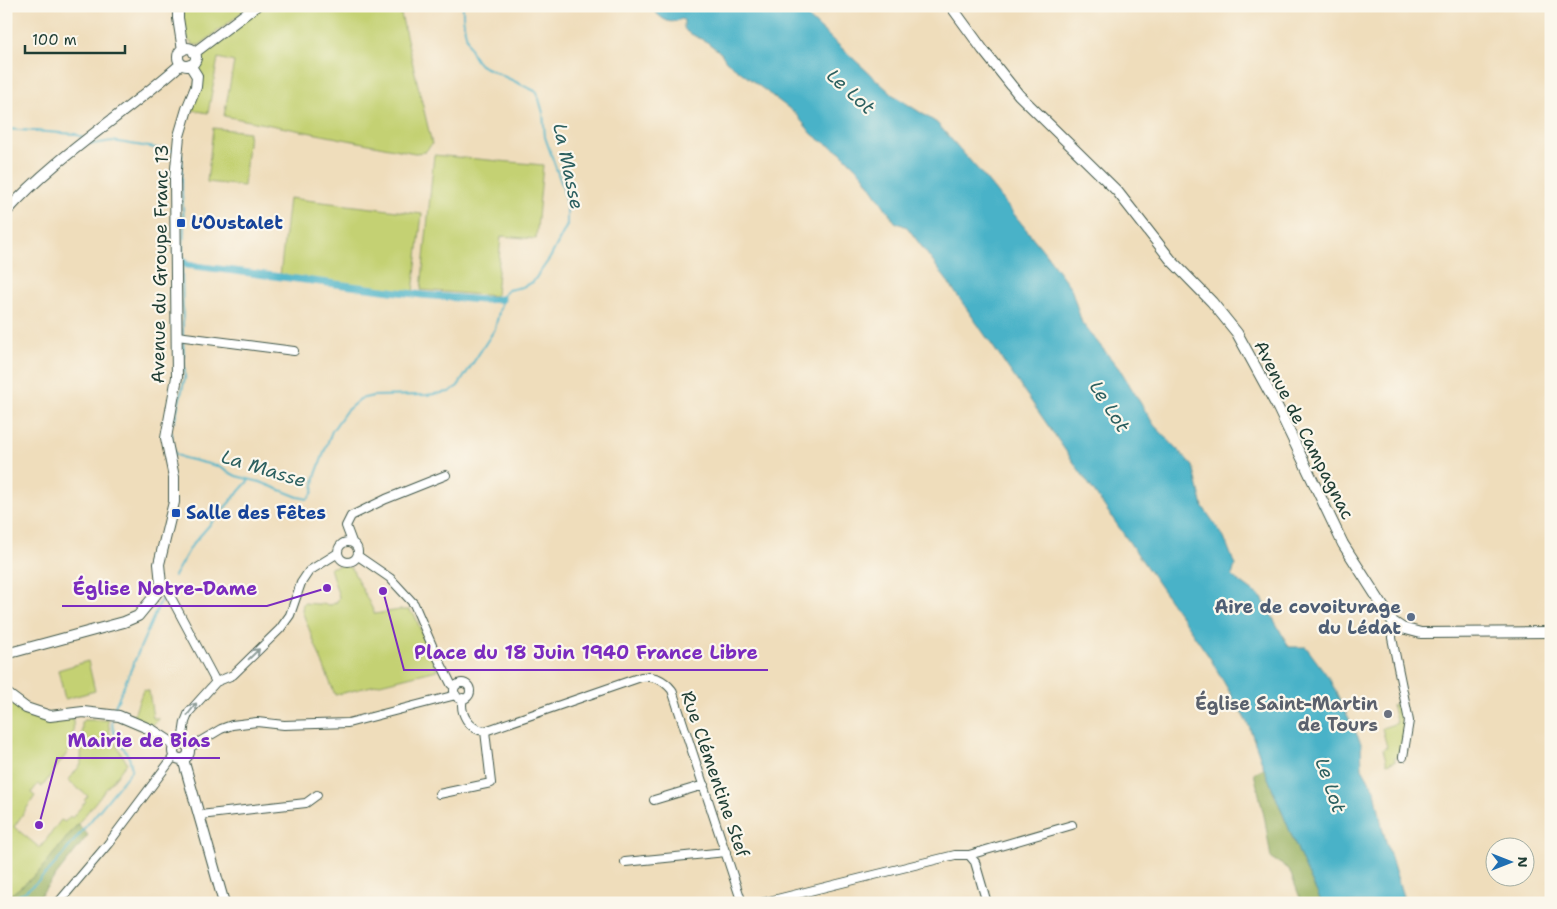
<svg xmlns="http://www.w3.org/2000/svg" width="1557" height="909" font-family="'Shantell Sans',sans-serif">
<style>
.green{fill:#c4d173;stroke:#728754}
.forest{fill:#9bb365;stroke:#5d784c}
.water{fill:#49b2c8;stroke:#34787e}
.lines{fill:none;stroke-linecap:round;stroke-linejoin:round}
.stream{stroke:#49b2c8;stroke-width:2}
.canal{stroke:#49b2c8;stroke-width:7}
.street-casing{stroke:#3e5548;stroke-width:10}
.secondary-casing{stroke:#3e5548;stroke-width:12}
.street{stroke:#fff;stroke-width:8}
.secondary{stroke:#fff;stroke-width:10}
.oneway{stroke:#8f9e9a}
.transit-dot{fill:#1a4fb4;stroke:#fbf7ec;stroke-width:2}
.service-dot{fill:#5c6f8a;stroke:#fbf7ec;stroke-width:2}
.worship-dot{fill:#6b7280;stroke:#fbf7ec;stroke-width:2}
.labels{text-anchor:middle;stroke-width:4.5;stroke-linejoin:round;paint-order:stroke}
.transit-label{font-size:18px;font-weight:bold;fill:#164399;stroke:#fbf7ec;text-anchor:start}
.street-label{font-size:18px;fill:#1f3d34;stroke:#fbf7ec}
.service-label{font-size:18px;font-weight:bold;fill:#4e5e75;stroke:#fbf7ec;text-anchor:end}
.worship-label{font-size:18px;font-weight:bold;fill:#5b616d;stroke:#fbf7ec;text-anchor:end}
.water-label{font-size:19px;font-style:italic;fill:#2c6060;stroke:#fbf7ec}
.leader{fill:none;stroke:#7b2cbf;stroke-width:2}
.callout-dot{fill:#7b2cbf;stroke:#fbf7ec;stroke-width:2}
.callout-label{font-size:19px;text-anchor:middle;font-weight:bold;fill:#7b2cbf;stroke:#fbf7ec;stroke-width:4.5;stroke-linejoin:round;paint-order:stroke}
</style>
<rect width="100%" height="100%" fill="#fbf7ec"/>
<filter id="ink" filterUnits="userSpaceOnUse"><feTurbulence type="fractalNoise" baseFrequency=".02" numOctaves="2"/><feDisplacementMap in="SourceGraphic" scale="10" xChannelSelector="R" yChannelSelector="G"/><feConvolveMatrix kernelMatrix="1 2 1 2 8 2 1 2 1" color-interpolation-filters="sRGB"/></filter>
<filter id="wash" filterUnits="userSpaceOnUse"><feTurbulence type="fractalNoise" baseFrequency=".0096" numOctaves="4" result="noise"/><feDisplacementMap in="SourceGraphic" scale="20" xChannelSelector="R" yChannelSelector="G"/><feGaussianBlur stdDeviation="1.12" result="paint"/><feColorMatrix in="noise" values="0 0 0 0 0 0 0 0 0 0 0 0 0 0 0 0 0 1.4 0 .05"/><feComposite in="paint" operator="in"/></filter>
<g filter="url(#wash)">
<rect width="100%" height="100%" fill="#efddbb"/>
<path class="green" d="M 181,6 L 250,6 L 200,45 L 194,45 L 187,39 L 181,15 Z
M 256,6 L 399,6 L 432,144 L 425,152 L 415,153 L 224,116 L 234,62 L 218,58 L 208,113 L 187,109 L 197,76 L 201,48 Z
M 213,128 L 249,132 L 244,186 L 207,182 Z
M 434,155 L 543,165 L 536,239 L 501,236 L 496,296 L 421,290 Z
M 289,198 L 422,214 L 413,292 L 280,276 Z
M 344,564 L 352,569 L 375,614 L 400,610 L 409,610 L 415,616 L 437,670 L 335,695 L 302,611 L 303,603 L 331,605 L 337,602 L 339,597 L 330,568 Z
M 88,661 L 95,691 L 65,699 L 58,670 Z
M 143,690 L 149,691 L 153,718 L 158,718 L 157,721 L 150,726 L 128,716 L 129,713 L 134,715 Z
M 6,699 C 18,709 33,719 49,719 C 57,720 65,717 73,718 L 74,744 L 42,787 L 38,784 L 31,793 L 35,796 L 14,827 L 40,848 L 61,820 L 65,822 L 70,816 L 72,818 L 86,801 L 84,800 L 88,796 L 68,781 L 81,764 L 82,722 L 84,720 L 108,720 L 110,734 L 127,763 L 38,873 L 13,893 L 6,895 Z
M 1403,701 L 1407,722 L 1398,757 L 1394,758 L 1396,761 L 1387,764 L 1383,749 L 1387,747 L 1382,728 L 1397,723 L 1392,705 Z"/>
<path class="forest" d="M 1264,768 L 1303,863 L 1322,903 L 1302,903 L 1289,869 L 1271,858 L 1265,820 L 1254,773 Z
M 78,824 L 88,835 L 39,897 L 19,903 L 6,903 L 6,895 L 12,894 L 38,873 Z"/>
<path class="water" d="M 649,6 L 796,6 L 893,95 L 937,123 L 980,172 L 1046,254 L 1071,288 L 1082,323 L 1121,371 L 1154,425 L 1193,466 L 1203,507 L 1224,537 L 1235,565 L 1232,576 L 1262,598 L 1289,647 L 1306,647 L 1329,678 L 1361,743 L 1362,768 L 1375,791 L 1383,831 L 1405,903 L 1322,903 L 1303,863 L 1264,768 L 1249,726 L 1210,658 L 948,282 L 907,227 L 895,222 L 863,175 L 839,151 L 820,140 L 812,134 L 795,113 L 726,61 L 721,53 L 707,42 L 687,32 L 684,28 L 684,20 L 681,19 C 667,27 660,16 649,6 Z"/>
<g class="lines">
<path class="stream" d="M 6,129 L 75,134 L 82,137
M 89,143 L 93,144 L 112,141 L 174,151
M 181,154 L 182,155 L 182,195 L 184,224 L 182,272 L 183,336
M 174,422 L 185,378 L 183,340
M 172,433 L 172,441 L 175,454 L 184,458 L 217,466 L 236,476 L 260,482 L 298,497 L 308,499 L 313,492 L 315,477 L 332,431 L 346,411 L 360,399 L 373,396 L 427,395 L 449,392 L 458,386 L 495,329 L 503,295 L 508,290 L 522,287 L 533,282 L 550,258 L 567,225 L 567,210 L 563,188 L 545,137 L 543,113 L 537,92 L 480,65 C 468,54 462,22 463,6
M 174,576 L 192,545 L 249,480
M 114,709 L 162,597
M 6,902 C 39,888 60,858 82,831 C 99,811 115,791 131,771 C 133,757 122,748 116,736 C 113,731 112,726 112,720"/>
<path class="canal" d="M 183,261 L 187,265 L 422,295 L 482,300 L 502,299"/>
</g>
</g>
<g filter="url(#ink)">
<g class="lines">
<defs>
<path id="street" d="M 177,336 L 294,351
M 352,542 L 346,526 L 351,516 L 386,499 L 446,475
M338 552a10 10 0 1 1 20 0a10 10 0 1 1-20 0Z
M 358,556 L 390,578 L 414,604 L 434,650 L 451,684 L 455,687
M 161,584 L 167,590 L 216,682
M 1393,622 L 1392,638 L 1409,721 L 1403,757
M454 691a8 8 0 1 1 16 0a8 8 0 1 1-16 0Z
M 463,698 C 459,713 469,730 485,731 L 641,677 C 655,676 663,679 672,690 L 742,903
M 182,742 L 185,722 L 189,712 L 216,682 L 233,675 L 280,629 L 290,615 L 301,583 L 309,571 L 338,553
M 189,748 L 221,729 L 232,725 L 257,722 L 284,725 L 348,723 L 456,695
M 439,794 L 491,783 L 485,731
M 654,800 L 704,785
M 200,815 L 306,803 L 317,795
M 969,855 L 1072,825
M 625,862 L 726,852
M 58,903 L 108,844 L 174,756
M 761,903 L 955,855 L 969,855 L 975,862 L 987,903"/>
<path id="secondary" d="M 178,6 L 178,18 L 183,50
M 951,6 L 983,50 L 1019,95 L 1117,191 L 1171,260 L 1212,302 L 1237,333 L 1278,408 L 1343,544 L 1393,622 L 1402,628 L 1421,633 L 1551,632
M178 57a9 9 0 1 1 18 0a9 9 0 1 1-18 0Z
M 194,53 L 256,6
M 6,212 C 57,155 124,115 181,64
M 6,654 L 124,622 L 138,616 L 156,594 L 161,584 L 159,564 L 174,502 L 174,477 L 166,438 L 177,377 L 175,179 L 179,136 L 187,109 L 196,87 L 197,76 L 190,65
M 6,693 L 26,708 L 50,716 L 83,712 L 119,716 L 152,730 L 175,745
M173 751a8 8 0 1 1 16 0a8 8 0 1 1-16 0Z
M 183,759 L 224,903"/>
</defs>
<use href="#street" class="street-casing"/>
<use href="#secondary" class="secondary-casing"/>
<use href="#street" class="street"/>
<use href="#secondary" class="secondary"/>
</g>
<defs><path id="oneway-shaft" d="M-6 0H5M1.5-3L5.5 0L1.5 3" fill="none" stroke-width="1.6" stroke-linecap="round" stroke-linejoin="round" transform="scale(1.25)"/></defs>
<g class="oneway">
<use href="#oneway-shaft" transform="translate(254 654) rotate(-44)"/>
<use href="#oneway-shaft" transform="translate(192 709) rotate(-53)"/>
</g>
</g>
<g class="transit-dot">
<rect x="176" y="218" width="10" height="10" rx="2.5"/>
<rect x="171" y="508" width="10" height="10" rx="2.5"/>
</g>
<circle class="service-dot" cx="1411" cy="617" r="5"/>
<circle class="worship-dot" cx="1388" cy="714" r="5"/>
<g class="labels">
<g class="transit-label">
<text x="191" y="229">L'Oustalet</text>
<text x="186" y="519">Salle des Fêtes</text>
</g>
<g class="street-label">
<text transform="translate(160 264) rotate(-89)" y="6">Avenue du Groupe Franc 13</text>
<text transform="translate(1304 430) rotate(63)" y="6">Avenue de Campagnac</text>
<text transform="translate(715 774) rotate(71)" y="6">Rue Clémentine Stef</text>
</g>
<g class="service-label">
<text x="1401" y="613">Aire de covoiturage<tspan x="1401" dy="21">du Lédat</tspan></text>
</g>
<g class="worship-label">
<text x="1378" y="710">Église Saint-Martin<tspan x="1378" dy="21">de Tours</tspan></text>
</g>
<g class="water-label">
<text transform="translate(851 91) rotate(42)" y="7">Le Lot</text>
<text transform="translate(569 166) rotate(78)" y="7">La Masse</text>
<text transform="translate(1110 406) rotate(57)" y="7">Le Lot</text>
<text transform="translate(264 468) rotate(17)" y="7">La Masse</text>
<text transform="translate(1331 785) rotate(71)" y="7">Le Lot</text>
</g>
</g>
<path class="leader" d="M327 588L267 606H62M383 591L404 670H768M39 825L57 758H220"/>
<g class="callout-dot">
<circle cx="327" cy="588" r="5"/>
<circle cx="383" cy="591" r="5"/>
<circle cx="39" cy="825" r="5"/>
</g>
<g class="callout-label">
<text x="165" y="595">Église Notre-Dame</text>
<text x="586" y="659">Place du 18 Juin 1940 France Libre</text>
<text x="139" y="747">Mairie de Bias</text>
</g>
<rect width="1557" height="909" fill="none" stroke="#fbf7ec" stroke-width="25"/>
<g transform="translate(1510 862) rotate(90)"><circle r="24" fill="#fbf7ec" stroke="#a3ada2"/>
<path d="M0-4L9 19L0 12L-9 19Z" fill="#1f6fb2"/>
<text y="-8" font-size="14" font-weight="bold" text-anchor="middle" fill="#1f3d34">N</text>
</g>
<path d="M25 45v8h100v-8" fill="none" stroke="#1f3d34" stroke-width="2.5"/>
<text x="32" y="45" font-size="15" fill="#1f3d34" stroke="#fbf7ec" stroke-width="4" paint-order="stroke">100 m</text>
</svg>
